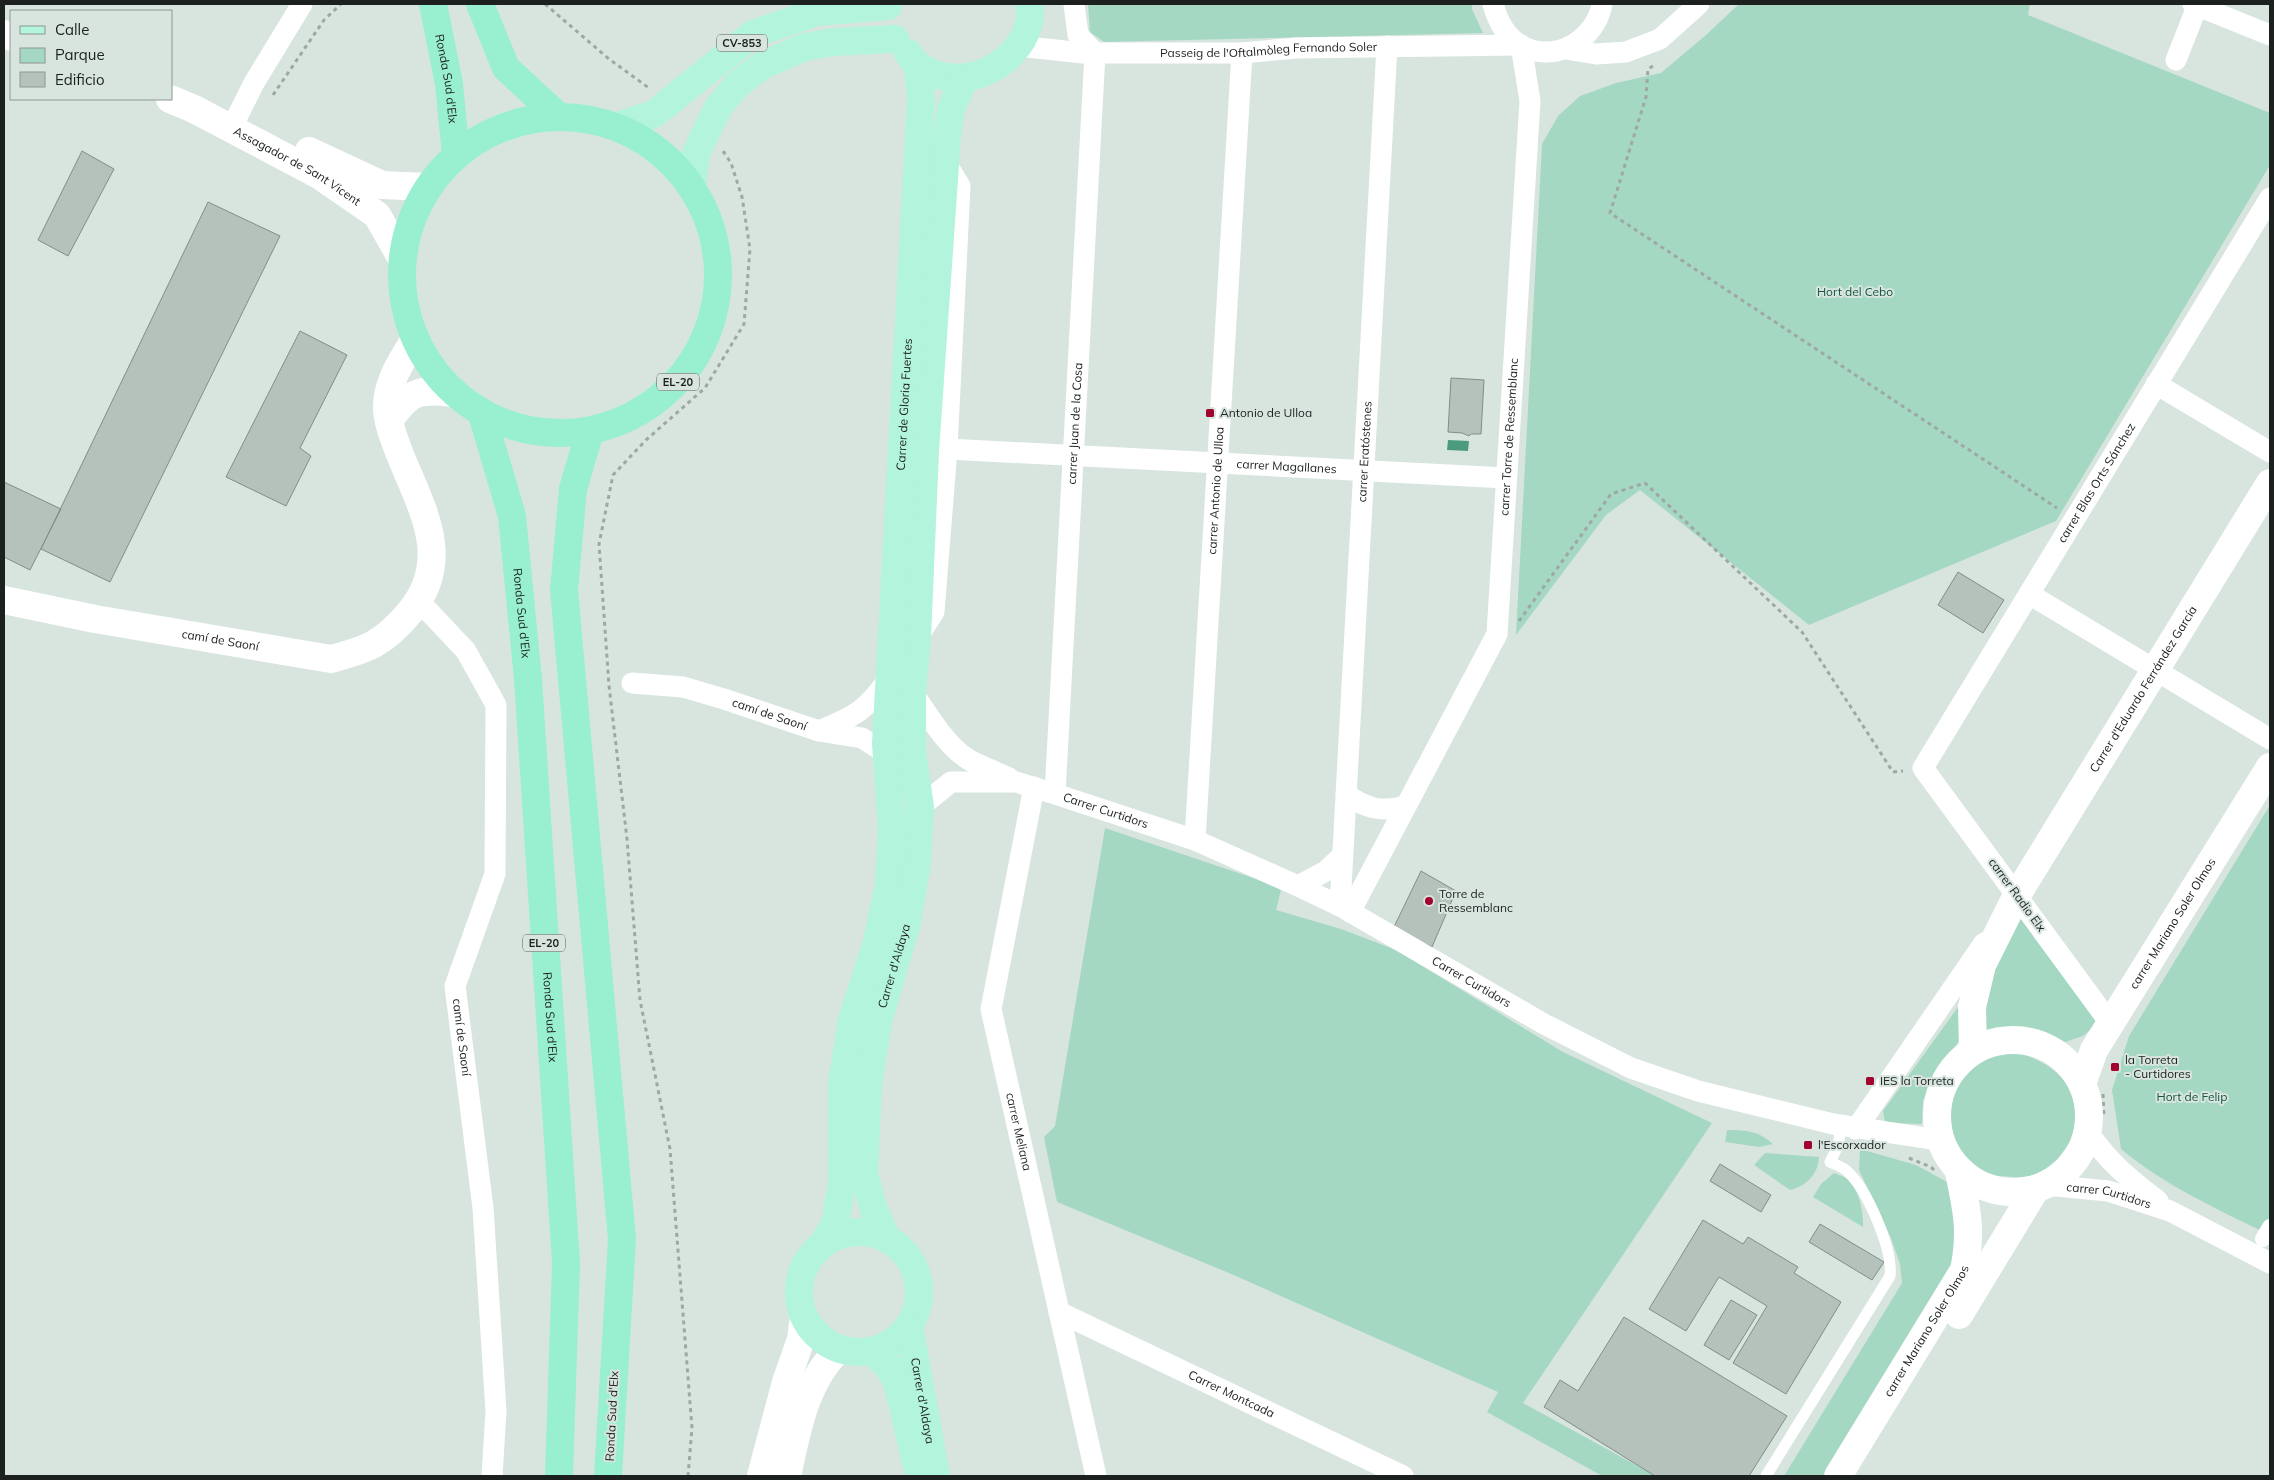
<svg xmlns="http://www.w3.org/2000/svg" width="2274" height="1480" font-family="Mulish,sans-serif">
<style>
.green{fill:#a5d8c3}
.water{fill:#4c9b7f}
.building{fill:#b5c2bc;stroke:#818d88}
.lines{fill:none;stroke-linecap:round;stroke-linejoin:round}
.path{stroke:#9ea8a3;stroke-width:3;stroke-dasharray:4 4;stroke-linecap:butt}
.service{stroke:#fff;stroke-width:11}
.pedestrian{stroke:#fff;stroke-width:16}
.minor{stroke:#fff;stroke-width:21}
.tertiary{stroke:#fff;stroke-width:28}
.secondary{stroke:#fff;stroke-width:28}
.primary{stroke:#b2f4dc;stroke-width:28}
.trunk{stroke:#98f0d0;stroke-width:28}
.poi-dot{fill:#a2032e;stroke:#d8e5df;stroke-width:2}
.labels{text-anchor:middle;stroke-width:4;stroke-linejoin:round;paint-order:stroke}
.shield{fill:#d8e5df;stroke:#545c59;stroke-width:1}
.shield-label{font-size:11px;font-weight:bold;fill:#1c211f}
.street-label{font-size:12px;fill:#1c211f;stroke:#d8e5df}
.park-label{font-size:12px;fill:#155541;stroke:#d8e5df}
.poi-label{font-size:12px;fill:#1c211f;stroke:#d8e5df;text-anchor:start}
</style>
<rect width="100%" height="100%" fill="#d8e5df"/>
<path class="green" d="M 1088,4 L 1472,4 L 1472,9 L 1483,33 L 1104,42 L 1090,32 Z
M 1739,4 L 2030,4 L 2028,15 L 2270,113 L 2270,165 L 2056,521 L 1809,625 L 1640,490 L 1606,515 L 1516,635 L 1542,144 L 1558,116 L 1580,96 L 1616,83 L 1661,73 L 1706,35 Z
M 2270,805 L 2270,1235 C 2219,1210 2165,1186 2121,1149 L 2112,1090 L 2129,1036 Z
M 1105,828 L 1268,883 L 1281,890 L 1276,910 L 1341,929 L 1396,950 L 1563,1052 L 1712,1123 L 1523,1403 L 1656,1476 L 1602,1476 L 1487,1412 L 1498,1392 L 1229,1273 L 1057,1202 L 1044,1137 L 1055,1126 Z
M 2022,915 L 2098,1023 L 2083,1036 L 2059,1044 L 2040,1034 L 2011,1027 L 1986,1031 L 1981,1021 L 1991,979 L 2009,932 Z
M 1966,996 L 1960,1040 L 1935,1072 L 1923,1101 L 1922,1124 L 1885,1123 L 1883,1111 Z
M 2012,1052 C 2043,1057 2081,1082 2078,1119 C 2077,1133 2068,1145 2060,1156 C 2049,1172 2033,1178 2014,1177 C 2006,1176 1995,1177 1988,1174 C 1977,1169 1962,1158 1956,1148 C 1940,1124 1949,1081 1973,1065 C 1985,1057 1998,1054 2012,1052 Z
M 1727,1130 C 1746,1130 1759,1131 1773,1144 L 1759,1147 L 1725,1142 Z
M 1860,1149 L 1916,1165 L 1949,1183 L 1960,1251 L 1829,1476 L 1784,1476 L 1902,1283 L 1900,1264 L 1891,1238 L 1859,1170 Z
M 1765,1153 L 1819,1157 C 1818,1175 1806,1186 1790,1190 L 1754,1165 Z
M 1834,1173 C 1838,1175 1843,1176 1846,1178 C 1859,1187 1864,1213 1863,1227 L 1813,1197 L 1821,1184 Z"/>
<path class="water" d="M 1448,440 L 1469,441 L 1468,451 L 1447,450 Z"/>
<path class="building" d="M 82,151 L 114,169 L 68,256 L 38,240 Z
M 208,202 L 280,236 L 110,582 L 41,549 Z
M 300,331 L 347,355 L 300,448 L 311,456 L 286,506 L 226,477 Z
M 1451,378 L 1484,380 L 1481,434 L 1471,434 L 1469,436 L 1462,433 L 1448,432 Z
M 4,482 L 61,509 L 30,570 L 4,557 Z
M 1958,572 L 2004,600 L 1983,633 L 1938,605 Z
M 1421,871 L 1456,891 L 1432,947 L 1393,929 Z
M 1720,1164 L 1771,1195 L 1761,1212 L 1710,1181 Z
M 1703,1220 L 1743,1244 L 1748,1237 L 1798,1267 L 1794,1273 L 1841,1302 L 1786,1394 L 1733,1363 L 1767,1306 L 1719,1277 L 1686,1331 L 1649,1309 Z
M 1820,1224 L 1884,1262 L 1872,1280 L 1809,1242 Z
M 1731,1300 L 1757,1315 L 1729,1360 L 1704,1345 Z
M 1624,1317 L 1787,1416 L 1749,1476 L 1655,1476 L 1544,1407 L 1560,1380 L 1578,1391 Z"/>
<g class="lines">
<path class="path" d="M 545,4 L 609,59 L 649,88
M 1653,66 L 1648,69 L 1646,97 L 1610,213 L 2057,508
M 273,95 L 324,20 L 341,4
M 1519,621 L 1611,494 L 1645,483 L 1802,632 L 1893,772 L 1903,771
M 2103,1094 L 2104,1118
M 1909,1158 L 1931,1167 L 1936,1172
M 688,1476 L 692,1428 L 670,1149 L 640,1000 L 627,839 L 609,686 L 599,544 L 613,475 L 646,440 L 705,388 L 744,324 L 750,249 L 742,197 L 731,163 L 723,151"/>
<path class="service" d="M 1766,1476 L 1890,1276 C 1893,1249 1867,1189 1847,1171 C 1843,1167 1836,1165 1830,1162 L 1838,1146 L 1841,1126"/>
<path class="pedestrian" d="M 2263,1239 L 2270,1227"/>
<g class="minor">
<path d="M 1074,4 L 1078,35 L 1095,53"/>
<path d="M 1493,4 C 1497,19 1505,36 1520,45 C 1554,65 1596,40 1602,4"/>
<path d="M 2193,4 L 2270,35"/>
<path id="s1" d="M 1018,46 L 1083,53 L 1242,53 L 1296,48 L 1519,45"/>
<path d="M 1566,49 L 1596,54 L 1626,52 L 1660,39 L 1699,4"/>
<path d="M 2176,60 L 2198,4"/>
<path d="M 231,129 L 254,83 L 302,4"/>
<path d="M 2156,384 L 2270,452"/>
<path id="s2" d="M 947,449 L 1506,478"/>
<path d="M 2029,594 L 2270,739"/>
<path id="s3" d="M 419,601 L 466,651 L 496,705 L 495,874 L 455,986 L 483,1208 L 496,1411 L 492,1476"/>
<path d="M 917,638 L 934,612 L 947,449 L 960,186 L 946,163"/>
<path id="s4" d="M 632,683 L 683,687 L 724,699 L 819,731 L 862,738 L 887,754"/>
<path d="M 912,692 C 929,715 947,749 973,762 C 985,768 997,772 1009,778"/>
<path d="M 819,731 C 855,716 866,711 889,678"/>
<path id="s5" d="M 1034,787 L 991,1009 L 1096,1476"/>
<path id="s6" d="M 1055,794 L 1095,53"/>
<path d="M 1346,794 C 1365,808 1382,813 1405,806"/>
<path id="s7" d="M 920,807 L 951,782 L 1016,782 L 1055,794 L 1195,840 L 1298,886 L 1340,906 L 1544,1024 L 1631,1068 L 1698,1091 L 1833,1124 L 1939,1140"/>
<path id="s8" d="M 1195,840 L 1242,53"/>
<path d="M 1298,886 L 1326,871 L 1342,856"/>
<path id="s9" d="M 1340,906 L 1387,46"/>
<path id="s10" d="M 1350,912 L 1497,634 L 1530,101 L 1521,45"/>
<path id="s11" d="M 2110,1023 L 1923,768 L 2270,198"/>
<path d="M 1856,1129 L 1984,943"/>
<path d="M 2088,1132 C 2109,1163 2129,1178 2158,1201"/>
<path id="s12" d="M 2046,1185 L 2108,1191 L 2170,1211 L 2270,1263"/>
<path id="s13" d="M 1059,1312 L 1403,1476"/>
</g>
<g class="tertiary">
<path d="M 389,421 C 408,393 418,388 451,393"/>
<path id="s14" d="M 4,600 L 95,619 L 331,659 C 369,649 384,643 410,612 C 454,558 421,508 399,452 C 394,439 388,424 387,409 C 386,383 402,360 415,339"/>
</g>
<g class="secondary">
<path d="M 4,34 L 11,37"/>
<path id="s15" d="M 170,99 L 194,109 L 319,175 L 377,215 L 402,259"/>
<path d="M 309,151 L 382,185 L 428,187"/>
<circle cx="2013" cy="1116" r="76"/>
<path id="s16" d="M 1973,1050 L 1972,1007 L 1982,965 L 2017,895 L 2270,483"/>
<path id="s17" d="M 2082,1084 L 2094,1050 L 2270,767"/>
<path d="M 1959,1315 L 2035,1190"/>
<path d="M 761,1476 L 786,1382 L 801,1339 L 804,1317"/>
<path d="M 787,1476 C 797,1431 804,1383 839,1349"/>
<path id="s18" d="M 1838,1476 L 1964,1270 C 1972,1232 1967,1210 1959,1172"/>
</g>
<g class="primary">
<path d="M 908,53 C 911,57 914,62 918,65 C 957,95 1017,69 1029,23 C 1030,17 1030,10 1030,4"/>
<path d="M 617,126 L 654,114 L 753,34 L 817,12 L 888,6"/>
<path d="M 692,184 L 696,153 L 719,106 L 737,85 L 761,66 L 805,47 L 833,42 L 895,39"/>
<circle cx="859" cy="1292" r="60"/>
<path id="s19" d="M 886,1237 L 873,1208 L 864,1173 L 868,1084 L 878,1021 L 906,926 L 917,863 L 920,807 L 912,752 L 912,692 L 917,638 L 925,451 L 947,136 L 951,108 L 965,78"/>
<path id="s20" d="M 824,1242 L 835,1224 L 842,1183 L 842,1084 L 852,1020 L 877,942 L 889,885 L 892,828 L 886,744 L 921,99 L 918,65"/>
<path id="s21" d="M 909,1326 L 936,1476"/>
<path d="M 872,1351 L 889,1367 L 898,1385 L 918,1471"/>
</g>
<g class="trunk">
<path id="s22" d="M 433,4 L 449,84 L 456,155"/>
<path d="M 480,4 L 506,68 L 558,116"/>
<circle cx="560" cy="275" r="158"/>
<path id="s23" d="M 482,414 L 512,516 L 528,679 L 566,1263 L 559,1476"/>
<path d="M 590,431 L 573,489 L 564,590 L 622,1239 L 608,1476"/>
</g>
</g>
<g class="poi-dot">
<rect x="1205" y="408" width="10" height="10" rx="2.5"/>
<circle cx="1429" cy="901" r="5"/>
<rect x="2110" y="1062" width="10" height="10" rx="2.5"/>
<rect x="1865" y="1076" width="10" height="10" rx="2.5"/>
<rect x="1803" y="1140" width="10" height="10" rx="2.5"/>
</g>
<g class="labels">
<g class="shield">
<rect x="717" y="34.5" width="50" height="17" rx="4"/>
<rect x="657" y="373.5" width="42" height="17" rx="4"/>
<rect x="523" y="934.5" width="42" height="17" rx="4"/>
</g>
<g class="shield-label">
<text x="742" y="47">CV-853</text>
<text x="678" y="386">EL-20</text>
<text x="544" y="947">EL-20</text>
</g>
<g class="street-label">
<text dy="4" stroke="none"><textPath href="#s1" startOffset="251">Passeig de l'Oftalmòleg Fernando Soler</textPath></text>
<text dy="4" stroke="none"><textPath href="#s22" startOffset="76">Ronda Sud d'Elx</textPath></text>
<text dy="4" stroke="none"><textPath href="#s15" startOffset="144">Assagador de Sant Vicent</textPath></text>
<text dy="4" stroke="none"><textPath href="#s20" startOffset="848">Carrer de Gloria Fuertes</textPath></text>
<text dy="4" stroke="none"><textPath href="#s6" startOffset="371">carrer Juan de la Cosa</textPath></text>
<text dy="4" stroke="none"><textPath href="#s10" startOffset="512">carrer Torre de Ressemblanc</textPath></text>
<text dy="4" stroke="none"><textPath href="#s9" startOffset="455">carrer Eratóstenes</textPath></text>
<text dy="4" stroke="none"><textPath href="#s2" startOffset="340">carrer Magallanes</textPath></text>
<text dy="4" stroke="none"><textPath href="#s11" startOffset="650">carrer Blas Orts Sánchez</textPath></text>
<text dy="4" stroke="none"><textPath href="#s8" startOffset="350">carrer Antonio de Ulloa</textPath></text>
<text dy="4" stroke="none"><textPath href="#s23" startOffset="204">Ronda Sud d'Elx</textPath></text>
<text dy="4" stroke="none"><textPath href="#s14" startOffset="220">camí de Saoní</textPath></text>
<text dy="4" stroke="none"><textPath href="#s16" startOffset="406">Carrer d'Eduardo Ferrández García</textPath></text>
<text dy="4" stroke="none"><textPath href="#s4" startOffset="142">camí de Saoní</textPath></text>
<text dy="4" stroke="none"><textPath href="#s7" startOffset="199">Carrer Curtidors</textPath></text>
<text transform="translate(2017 895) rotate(54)" y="4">carrer Radio Elx</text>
<text dy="4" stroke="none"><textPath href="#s17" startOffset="185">carrer Mariano Soler Olmos</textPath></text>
<text dy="4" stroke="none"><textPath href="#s19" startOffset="278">Carrer d'Aldaya</textPath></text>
<text dy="4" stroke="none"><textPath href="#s7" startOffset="604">Carrer Curtidors</textPath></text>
<text dy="4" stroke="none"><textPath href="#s23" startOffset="609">Ronda Sud d'Elx</textPath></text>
<text dy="4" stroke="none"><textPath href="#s3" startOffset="470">camí de Saoní</textPath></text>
<text dy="4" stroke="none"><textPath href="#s5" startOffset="352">carrer Meliana</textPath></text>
<text dy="4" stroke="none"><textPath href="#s12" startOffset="64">carrer Curtidors</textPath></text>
<text dy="4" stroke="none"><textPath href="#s18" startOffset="170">carrer Mariano Soler Olmos</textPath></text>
<text dy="4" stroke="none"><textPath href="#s13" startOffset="191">Carrer Montcada</textPath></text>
<text dy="4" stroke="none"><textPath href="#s21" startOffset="76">Carrer d'Aldaya</textPath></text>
<text transform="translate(612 1416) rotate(-87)" y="4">Ronda Sud d'Elx</text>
</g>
<g class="park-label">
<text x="1855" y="296">Hort del Cebo</text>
<text x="2192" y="1101">Hort de Felip</text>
</g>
<g class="poi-label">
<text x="1220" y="417">Antonio de Ulloa</text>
<text x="1439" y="898">Torre de<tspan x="1439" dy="14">Ressemblanc</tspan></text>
<text x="2125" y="1064">la Torreta<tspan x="2125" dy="14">- Curtidores</tspan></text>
<text x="1880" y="1085">IES la Torreta</text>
<text x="1818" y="1149">l'Escorxador</text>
</g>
</g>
<rect width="2274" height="1480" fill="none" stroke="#1c211f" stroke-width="10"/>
<rect x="10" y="10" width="162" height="90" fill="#d8e5df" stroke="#8d9792"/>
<rect x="20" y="26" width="25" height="8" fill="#b2f4dc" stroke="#8d9792"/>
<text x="55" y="35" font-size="15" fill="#1c211f">Calle</text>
<rect x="20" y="48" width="25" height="15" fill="#a5d8c3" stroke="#8d9792"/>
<text x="55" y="60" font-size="15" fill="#1c211f">Parque</text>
<rect x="20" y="72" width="25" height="15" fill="#b5c2bc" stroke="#8d9792"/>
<text x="55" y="85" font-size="15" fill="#1c211f">Edificio</text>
</svg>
